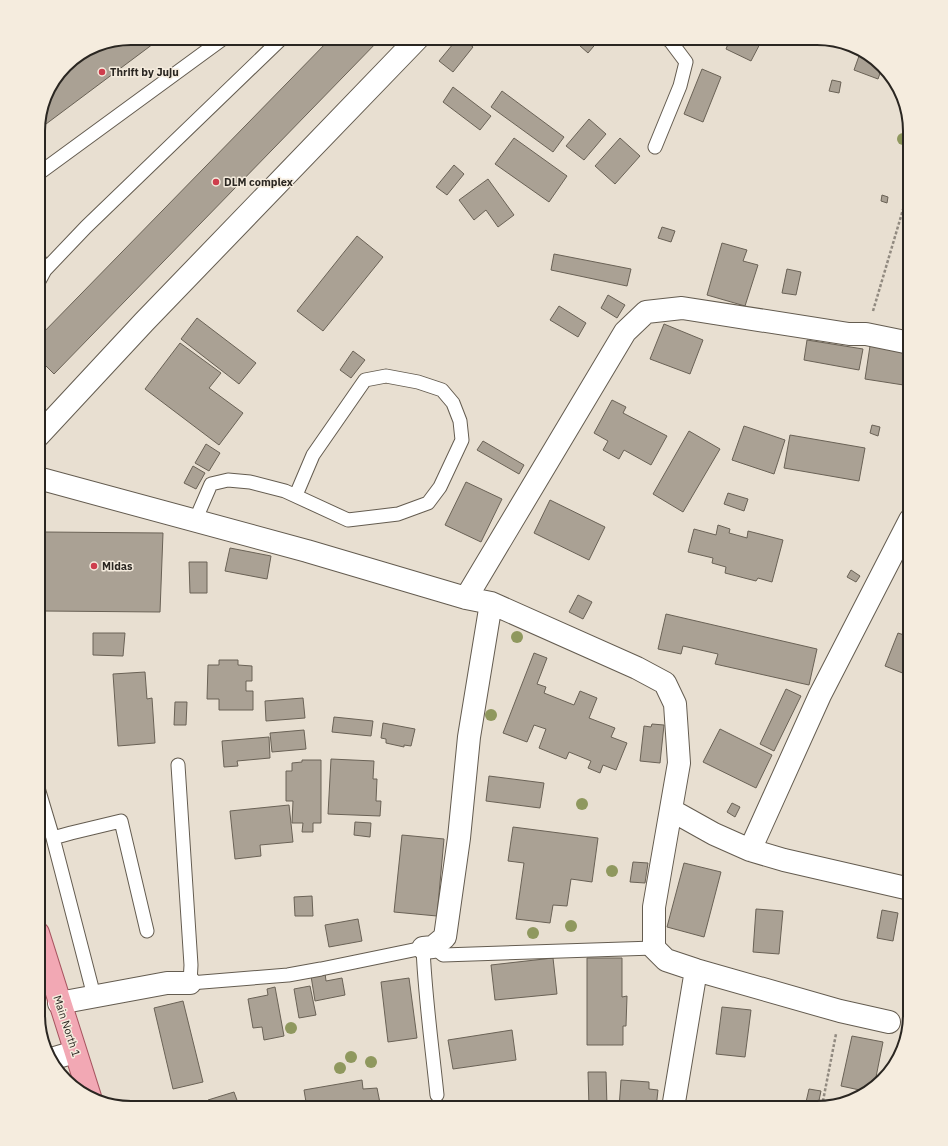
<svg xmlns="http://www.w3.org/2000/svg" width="948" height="1146" font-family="'IBM Plex Sans',sans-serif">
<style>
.building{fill:#aaa194;stroke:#6a6256}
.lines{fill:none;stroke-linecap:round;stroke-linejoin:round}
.service-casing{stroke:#645c50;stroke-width:15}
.minor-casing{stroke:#645c50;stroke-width:24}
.secondary-casing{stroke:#645c50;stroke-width:24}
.primary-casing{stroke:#a75560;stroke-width:24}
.path{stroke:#918a80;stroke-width:2.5;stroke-dasharray:3 2;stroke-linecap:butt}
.service{stroke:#fff;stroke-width:13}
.minor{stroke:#fff;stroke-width:22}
.secondary{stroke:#fff;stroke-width:22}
.primary{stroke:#f2a8b4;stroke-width:22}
.tree{fill:#8f985e}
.poi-dot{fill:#ce3e4d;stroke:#f5ecde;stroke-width:1.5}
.labels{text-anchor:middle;stroke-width:3;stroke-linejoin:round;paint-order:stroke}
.poi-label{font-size:11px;font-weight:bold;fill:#2a2621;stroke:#f5ecde;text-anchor:start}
.street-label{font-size:11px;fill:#2a2621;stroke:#f5ecde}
.rim{fill:none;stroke:#2a2621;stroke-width:2}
</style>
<rect width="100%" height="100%" fill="#e8dfd1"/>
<path class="building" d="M 131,38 L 161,38 L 38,130 L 38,125 L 48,90 L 69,61 L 96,45 Z
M 331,38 L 381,38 L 54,374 L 38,358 L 38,338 Z
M 458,38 L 462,38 L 473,47 L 453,72 L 439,61 Z
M 571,38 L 596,38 L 599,40 L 588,53 Z
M 718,38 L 763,38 L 751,61 L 726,49 L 728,44 Z
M 853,47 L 863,50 L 882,68 L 878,79 L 854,70 L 859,56 L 851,52 Z
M 702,69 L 721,77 L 703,122 L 684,114 Z
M 832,80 L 841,82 L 839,93 L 829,91 Z
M 453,87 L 491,116 L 480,130 L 443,102 Z
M 502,91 L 564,137 L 553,152 L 491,107 Z
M 589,119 L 606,134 L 584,160 L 566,146 Z
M 514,138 L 567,176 L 549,202 L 495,164 Z
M 620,138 L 640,156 L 615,184 L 595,166 Z
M 454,165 L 464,174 L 447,195 L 436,187 Z
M 488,179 L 514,215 L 498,227 L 486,210 L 474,220 L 459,200 Z
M 882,195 L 888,197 L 887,203 L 881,201 Z
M 662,227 L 675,231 L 671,242 L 658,238 Z
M 357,236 L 383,257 L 323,331 L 297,311 Z
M 722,243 L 747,250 L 743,261 L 758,265 L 745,306 L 707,295 Z
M 554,254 L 631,269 L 627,286 L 551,270 Z
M 787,269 L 801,272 L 796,295 L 782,293 Z
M 608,295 L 625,305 L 617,318 L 601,308 Z
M 559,306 L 586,323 L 578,337 L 550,320 Z
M 197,318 L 256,363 L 239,384 L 181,339 Z
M 664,324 L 703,340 L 690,374 L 650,359 Z
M 807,340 L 863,349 L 859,370 L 804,360 Z
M 180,343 L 221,373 L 209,388 L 243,413 L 219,445 L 145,389 Z
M 870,346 L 910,353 L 910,386 L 865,379 Z
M 353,351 L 365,360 L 351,378 L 340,370 Z
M 612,400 L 626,407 L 623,413 L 667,436 L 651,465 L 624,450 L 619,459 L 603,450 L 608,441 L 594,433 Z
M 872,425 L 880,427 L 878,436 L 870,433 Z
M 744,426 L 785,440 L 774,474 L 732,460 Z
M 689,431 L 720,449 L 683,512 L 653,494 Z
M 790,435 L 865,448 L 859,481 L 784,468 Z
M 483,441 L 524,465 L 519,474 L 477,450 Z
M 206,444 L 220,453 L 209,471 L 195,463 Z
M 193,466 L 205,473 L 196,489 L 184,483 Z
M 466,482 L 502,499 L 481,542 L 445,525 Z
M 728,493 L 748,499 L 744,511 L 724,504 Z
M 550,500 L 605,527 L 589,560 L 534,533 Z
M 718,525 L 730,529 L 729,533 L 747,538 L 748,531 L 783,540 L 772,582 L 758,578 L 756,581 L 725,573 L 726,567 L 712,563 L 713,558 L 688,552 L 694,529 L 716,535 Z
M 45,532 L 163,533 L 160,612 L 43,611 Z
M 230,548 L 271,556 L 267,579 L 225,571 Z
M 189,562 L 207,562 L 207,593 L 190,593 Z
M 851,570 L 860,576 L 856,582 L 847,577 Z
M 578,595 L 592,602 L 583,619 L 569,612 Z
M 666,614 L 817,649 L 809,685 L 715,664 L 718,654 L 683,646 L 681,654 L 658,649 Z
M 93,633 L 125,633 L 123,656 L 93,655 Z
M 898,633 L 910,637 L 910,676 L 885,666 Z
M 534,653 L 547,658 L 537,684 L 546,687 L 544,693 L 574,705 L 580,691 L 597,698 L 589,718 L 615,728 L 611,737 L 627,743 L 616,770 L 603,765 L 600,773 L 588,768 L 591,761 L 569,752 L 566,759 L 539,748 L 546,729 L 534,725 L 527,742 L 503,733 Z
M 219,660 L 238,660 L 238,665 L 252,666 L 252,681 L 246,681 L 246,691 L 253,691 L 253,710 L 219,710 L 219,699 L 207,699 L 208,665 L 219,665 Z
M 145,672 L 147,699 L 152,698 L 155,743 L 118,746 L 113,674 Z
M 786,689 L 801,696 L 774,751 L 760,744 Z
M 303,698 L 305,718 L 266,721 L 265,701 Z
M 175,702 L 187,702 L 186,725 L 174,725 Z
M 334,717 L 373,721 L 371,736 L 332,732 Z
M 383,723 L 415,729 L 411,746 L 404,745 L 404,747 L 386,743 L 386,739 L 381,738 Z
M 652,724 L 664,725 L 660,763 L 640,761 L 644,726 L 651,727 Z
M 720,729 L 772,755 L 756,788 L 703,762 Z
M 304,730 L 306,749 L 272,752 L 270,733 Z
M 269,737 L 270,758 L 237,761 L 238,766 L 224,767 L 222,741 Z
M 331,759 L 374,761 L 373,779 L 377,779 L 376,801 L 381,801 L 380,816 L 328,814 Z
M 302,760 L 321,760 L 321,823 L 313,823 L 313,832 L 302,832 L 303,823 L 292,823 L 293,801 L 286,801 L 286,771 L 292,771 L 292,763 L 302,762 Z
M 489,776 L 544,783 L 540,808 L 486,801 Z
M 732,803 L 740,807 L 735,817 L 727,812 Z
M 289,805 L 293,842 L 260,845 L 261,856 L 235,859 L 230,811 Z
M 355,822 L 371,823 L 370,837 L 354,835 Z
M 513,827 L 598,838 L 592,882 L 571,879 L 567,906 L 553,905 L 550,923 L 516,919 L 524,863 L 508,861 Z
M 402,835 L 444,839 L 437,916 L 394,912 Z
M 633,862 L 648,863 L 645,883 L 630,882 Z
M 684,863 L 721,872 L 704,937 L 667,927 Z
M 312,896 L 313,916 L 295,916 L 294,897 Z
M 756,909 L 783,911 L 779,954 L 753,952 Z
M 882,910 L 898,913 L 893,941 L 877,938 Z
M 358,919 L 362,941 L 329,947 L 325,925 Z
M 553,958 L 557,994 L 495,1000 L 491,965 Z
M 587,958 L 622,958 L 622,997 L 627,996 L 626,1026 L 623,1026 L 623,1045 L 587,1045 Z
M 325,973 L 326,981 L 342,978 L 345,995 L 315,1001 L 311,976 Z
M 409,978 L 417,1038 L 388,1042 L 381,982 Z
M 310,986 L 316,1015 L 299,1018 L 294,989 Z
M 275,987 L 284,1036 L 264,1040 L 262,1027 L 253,1028 L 248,999 L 268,995 L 267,989 Z
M 183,1001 L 203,1082 L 173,1089 L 154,1008 Z
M 722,1007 L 751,1010 L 745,1057 L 716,1054 Z
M 512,1030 L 516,1060 L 453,1069 L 448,1040 Z
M 852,1036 L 883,1042 L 874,1087 L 869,1092 L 841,1086 Z
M 588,1072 L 606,1072 L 607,1106 L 589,1107 Z
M 362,1080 L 363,1089 L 377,1088 L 381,1108 L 307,1108 L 304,1090 Z
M 621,1080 L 649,1082 L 649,1089 L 658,1090 L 656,1108 L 619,1108 Z
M 809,1089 L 821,1091 L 818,1105 L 806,1102 Z
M 234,1092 L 238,1103 L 223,1108 L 210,1108 L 208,1100 Z"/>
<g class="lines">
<defs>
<path id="service" d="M 655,147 L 680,86 L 686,62 L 671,42 L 666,38
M 38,174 L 224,38
M 38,257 L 45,270
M 38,283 L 45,270 L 86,227 L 282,38
M 195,521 L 211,484 L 228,480 L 250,482 L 285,491 L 348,520 L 398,514 L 428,503 L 440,487 L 462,440 L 460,421 L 453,403 L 442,390 L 418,382 L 386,376 L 365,380 L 313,455 L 296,495
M 178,765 L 191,965 L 190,983 L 288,975 L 321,969 L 423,948 C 425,997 432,1046 437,1095
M 38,788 L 53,838 L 94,996
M 53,838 L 71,833 L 121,821 L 147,931
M 433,947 L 443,955 L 654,948"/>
<path id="minor" d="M 38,478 L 307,551 L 466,598 L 491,603 L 637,668 L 665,683 L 675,704 L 679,763 L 654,907 L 654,948 L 666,960 L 696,970 L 840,1011 L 889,1022
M 466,598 L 625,332 L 646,312 L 682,308 L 849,334 L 866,334 L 910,343
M 671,810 L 714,834 L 750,850 L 784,860 L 910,889
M 750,850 L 820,695 L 910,520
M 423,948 L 433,947 L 445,937 L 459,838 L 469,737 L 491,603
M 59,1003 L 167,983 L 190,983
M 51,1059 L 75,1052
M 673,1108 L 696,970"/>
<path id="secondary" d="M 38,436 L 144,322 L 418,38"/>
<path id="primary" d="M 38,933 L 90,1097"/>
</defs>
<use href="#service" class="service-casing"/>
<use href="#minor" class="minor-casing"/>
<use href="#secondary" class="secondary-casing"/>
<use href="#primary" class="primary-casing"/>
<path class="path" d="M 873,311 L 907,196 L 910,191
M 822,1106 L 836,1034"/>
<use href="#service" class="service"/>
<use href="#minor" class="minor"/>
<use href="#secondary" class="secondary"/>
<use href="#primary" class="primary"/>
</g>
<g class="tree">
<circle cx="903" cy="139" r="6"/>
<circle cx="517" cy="637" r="6"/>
<circle cx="491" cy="715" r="6"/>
<circle cx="582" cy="804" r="6"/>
<circle cx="612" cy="871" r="6"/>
<circle cx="571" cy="926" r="6"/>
<circle cx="533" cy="933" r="6"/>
<circle cx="291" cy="1028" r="6"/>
<circle cx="351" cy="1057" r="6"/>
<circle cx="371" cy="1062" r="6"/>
<circle cx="340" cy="1068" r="6"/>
</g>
<g class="poi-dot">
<circle cx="102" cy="72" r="4"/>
<circle cx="216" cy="182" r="4"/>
<circle cx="94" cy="566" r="4"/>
</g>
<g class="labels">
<g class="poi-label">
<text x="110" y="76">Thrift by Juju</text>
<text x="224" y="186">DLM complex</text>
<text x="102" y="570">Midas</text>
</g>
<g class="street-label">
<text transform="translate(67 1026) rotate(72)" y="4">Main North 1</text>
</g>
</g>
<path d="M0 0H948V1146H0ZM131 45H817A86 86 0 0 1 903 131V1015A86 86 0 0 1 817 1101H131A86 86 0 0 1 45 1015V131A86 86 0 0 1 131 45Z" fill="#f5ecde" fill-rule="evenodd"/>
<path class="rim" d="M131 45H817A86 86 0 0 1 903 131V1015A86 86 0 0 1 817 1101H131A86 86 0 0 1 45 1015V131A86 86 0 0 1 131 45Z"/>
</svg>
